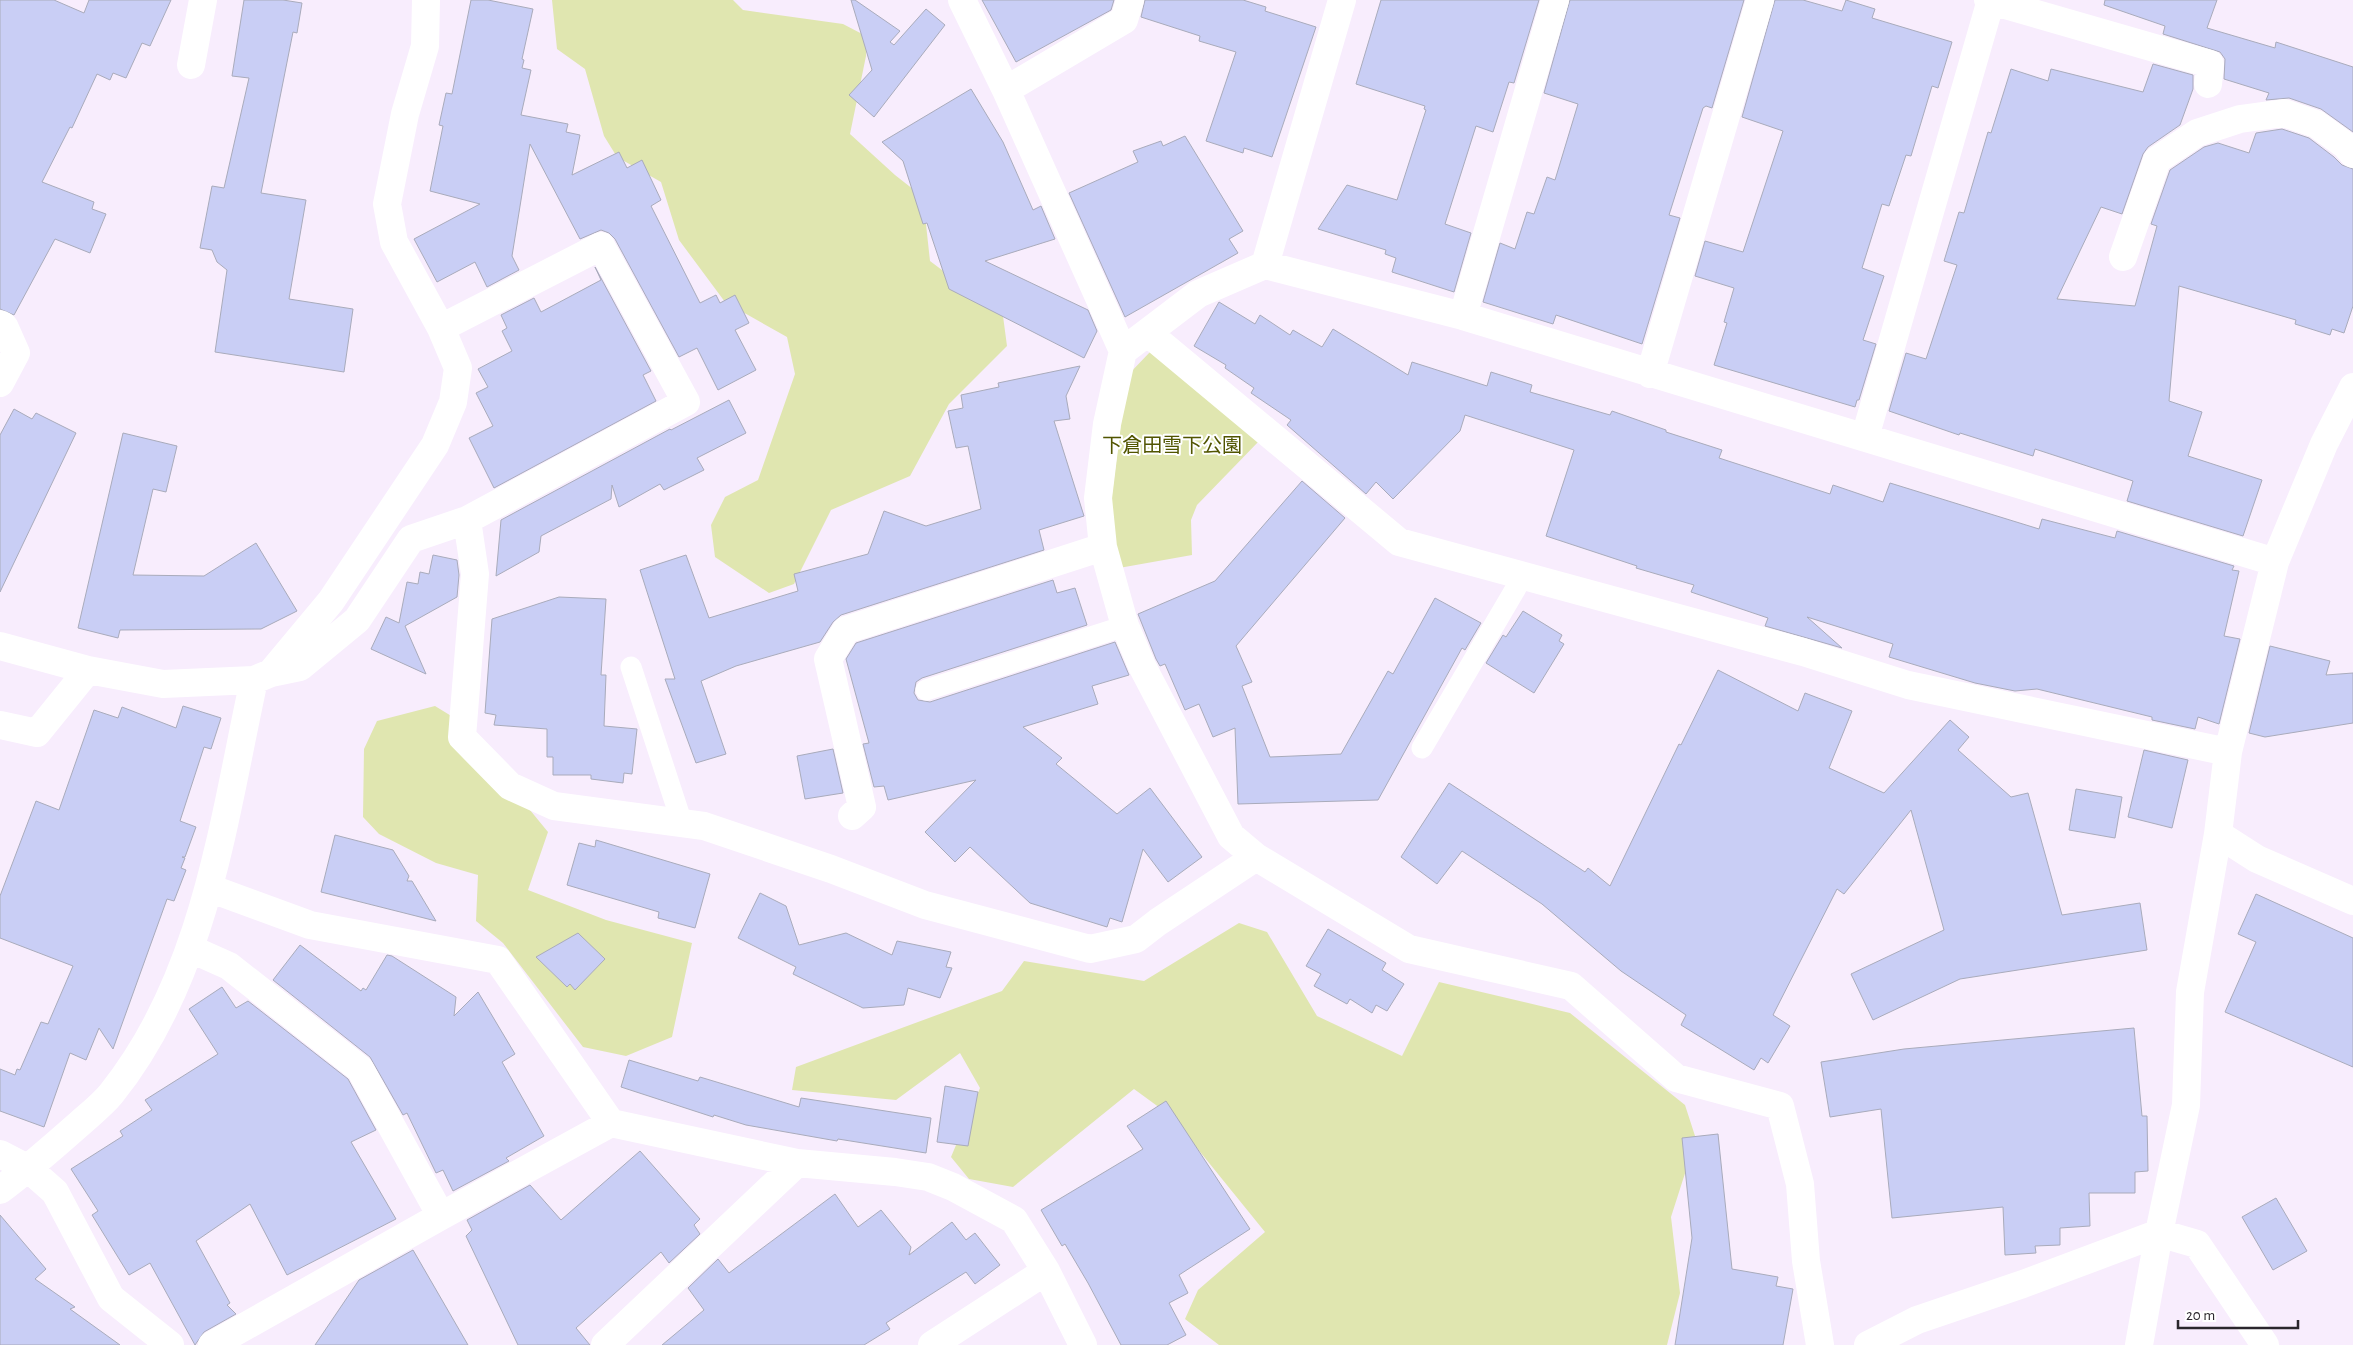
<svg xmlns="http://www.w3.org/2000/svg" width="2353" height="1345" font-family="'Alegreya Sans','Noto Sans JP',sans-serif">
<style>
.green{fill:#e0e6b0}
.building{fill:#c9cef5;stroke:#a9abbb}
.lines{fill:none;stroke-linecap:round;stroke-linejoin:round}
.service{stroke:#fff;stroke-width:21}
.minor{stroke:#fff;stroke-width:28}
.labels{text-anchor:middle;stroke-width:4;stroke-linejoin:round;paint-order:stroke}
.park-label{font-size:20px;fill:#515500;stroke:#fff}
</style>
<rect width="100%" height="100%" fill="#f8edfd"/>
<path class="green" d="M 552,0 L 733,0 L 743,10 L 843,24 L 866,36 L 866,56 L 850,134 L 895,175 L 923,197 L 930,261 L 1003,316 L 1007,346 L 949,404 L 910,476 L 831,510 L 794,584 L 769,593 L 715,557 L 711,525 L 725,497 L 758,480 L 795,374 L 787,337 L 725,302 L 679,240 L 661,182 L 617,157 L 604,136 L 585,69 L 557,49 Z
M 1150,352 L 1261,439 L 1197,505 L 1191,520 L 1192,555 L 1119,568 L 1109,518 L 1127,376 Z
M 435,706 L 466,725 L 498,771 L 548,832 L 528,890 L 606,920 L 692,943 L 672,1037 L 626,1056 L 583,1047 L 503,943 L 476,921 L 478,875 L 436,863 L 379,834 L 363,817 L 364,749 L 377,721 Z
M 1239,923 L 1267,932 L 1317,1016 L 1402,1056 L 1439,982 L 1570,1013 L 1685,1105 L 1696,1139 L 1671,1217 L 1680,1293 L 1667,1345 L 1219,1345 L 1185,1319 L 1198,1290 L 1265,1232 L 1171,1116 L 1134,1089 L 1013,1187 L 969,1179 L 951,1157 L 980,1088 L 960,1053 L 896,1100 L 792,1090 L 796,1067 L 1002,991 L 1024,961 L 1144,981 Z"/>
<path class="building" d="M 0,0 L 54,0 L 84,13 L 89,0 L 171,0 L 150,46 L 142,43 L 126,78 L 113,73 L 110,80 L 97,74 L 72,128 L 70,127 L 42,182 L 94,202 L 92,209 L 106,214 L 90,253 L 55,239 L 14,315 L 0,309 Z
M 244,0 L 283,0 L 302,3 L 297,33 L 293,32 L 261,193 L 306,200 L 289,299 L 353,309 L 344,372 L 215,352 L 227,270 L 217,262 L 212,250 L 200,248 L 212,186 L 224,188 L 249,78 L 232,76 Z
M 471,0 L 488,0 L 533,9 L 522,59 L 524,60 L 522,68 L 531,70 L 521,115 L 568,124 L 566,132 L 580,135 L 572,175 L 619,152 L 627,168 L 642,160 L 661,200 L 651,206 L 700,303 L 716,295 L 720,303 L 735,295 L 749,323 L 735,330 L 756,370 L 718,390 L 697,348 L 679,357 L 615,239 L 609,233 L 601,230 L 580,239 L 530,144 L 512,256 L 519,270 L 487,287 L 475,262 L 437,282 L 414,239 L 480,204 L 430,191 L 443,126 L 439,125 L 446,93 L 452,94 Z
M 851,0 L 855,0 L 900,31 L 890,42 L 894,45 L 926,9 L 945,25 L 874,117 L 849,95 L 872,70 Z
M 982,0 L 1114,0 L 1111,10 L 1016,62 Z
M 1145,0 L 1243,0 L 1266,7 L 1265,11 L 1316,27 L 1272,157 L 1244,148 L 1243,153 L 1206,141 L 1236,52 L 1199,41 L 1200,36 L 1141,17 Z
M 1381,0 L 1539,0 L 1514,83 L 1509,82 L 1493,132 L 1476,126 L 1445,224 L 1471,233 L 1454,292 L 1392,272 L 1396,258 L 1385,254 L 1386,250 L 1318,229 L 1347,185 L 1397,200 L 1426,110 L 1424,109 L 1425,106 L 1356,84 Z
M 1570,0 L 1744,0 L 1712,108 L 1706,106 L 1703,108 L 1669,215 L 1680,218 L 1642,344 L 1556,315 L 1553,324 L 1483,302 L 1500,243 L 1515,249 L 1527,212 L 1534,214 L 1547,177 L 1555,180 L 1578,104 L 1544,93 Z
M 1775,0 L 1803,0 L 1842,11 L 1846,0 L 1875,9 L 1872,18 L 1952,42 L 1938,88 L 1932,86 L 1911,156 L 1906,155 L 1889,206 L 1882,204 L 1862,268 L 1884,276 L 1863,340 L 1876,344 L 1859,400 L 1857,400 L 1855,407 L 1714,365 L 1727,323 L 1724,322 L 1734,288 L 1695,276 L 1705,241 L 1743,252 L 1783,131 L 1742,117 Z
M 2105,0 L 2217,0 L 2207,28 L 2275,48 L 2276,42 L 2353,67 L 2353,132 L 2321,109 L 2289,98 L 2266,100 L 2269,93 L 2224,79 L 2225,59 L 2220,52 L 2163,34 L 2165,26 L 2104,5 Z
M 2153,64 L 2193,75 L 2193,89 L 2180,125 L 2148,147 L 2143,154 L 2122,214 L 2101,207 L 2057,299 L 2135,306 L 2157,226 L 2151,224 L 2170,170 L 2204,147 L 2218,143 L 2249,153 L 2256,133 L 2282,129 L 2309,138 L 2334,157 L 2342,165 L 2353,169 L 2353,306 L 2344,333 L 2332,329 L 2330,335 L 2295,324 L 2296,320 L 2179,286 L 2169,401 L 2202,412 L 2188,456 L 2262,480 L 2243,536 L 2127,501 L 2133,481 L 2035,449 L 2033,456 L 1960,433 L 1959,435 L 1889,411 L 1906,353 L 1926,359 L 1957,265 L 1944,261 L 1959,212 L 1964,213 L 1988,132 L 1991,133 L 2011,69 L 2048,81 L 2051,69 L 2143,92 Z
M 971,89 L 1003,142 L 1033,210 L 1041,206 L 1055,239 L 985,261 L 1088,310 L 1097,331 L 1084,358 L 949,289 L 927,223 L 923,224 L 903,161 L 882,142 Z
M 1185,136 L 1243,231 L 1229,239 L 1238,253 L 1125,317 L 1069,193 L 1138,162 L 1133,151 L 1161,141 L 1163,146 Z
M 595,267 L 651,371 L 643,375 L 656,401 L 494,488 L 469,438 L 493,426 L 476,393 L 488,387 L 478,369 L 512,351 L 502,331 L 507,328 L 501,315 L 534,298 L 541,312 L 601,280 Z
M 1219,302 L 1255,324 L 1260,315 L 1290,335 L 1293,330 L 1322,347 L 1333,329 L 1408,375 L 1412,362 L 1487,386 L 1491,372 L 1532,385 L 1530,392 L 1610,415 L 1612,411 L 1666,430 L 1666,432 L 1722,450 L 1719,458 L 1830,494 L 1833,485 L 1883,502 L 1890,483 L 2039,529 L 2042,519 L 2115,538 L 2117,531 L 2234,566 L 2232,570 L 2239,571 L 2224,636 L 2240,639 L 2219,724 L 2198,717 L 2195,729 L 2152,720 L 2152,717 L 2037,689 L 2015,691 L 1975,683 L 1889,657 L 1893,644 L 1807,617 L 1842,648 L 1765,626 L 1768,618 L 1691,592 L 1694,585 L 1636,568 L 1637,566 L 1546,536 L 1574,450 L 1465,415 L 1460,431 L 1393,499 L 1376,482 L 1366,494 L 1287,425 L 1291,420 L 1251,393 L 1254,388 L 1225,368 L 1226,365 L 1194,346 Z
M 1080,366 L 1066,396 L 1070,419 L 1054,421 L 1084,516 L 1039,530 L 1044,550 L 841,615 L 833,622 L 820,642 L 736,666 L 701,681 L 726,754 L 696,763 L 665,679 L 675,679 L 640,570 L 686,555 L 709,618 L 798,591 L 794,574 L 868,554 L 884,511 L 926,526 L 981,509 L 968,446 L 956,448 L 948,411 L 963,408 L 961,395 L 999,387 L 998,383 Z
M 729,400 L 746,433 L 697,458 L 704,470 L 664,490 L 660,484 L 619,507 L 612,485 L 611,499 L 541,536 L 539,552 L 496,576 L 501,520 L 670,429 L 671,430 Z
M 14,409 L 32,419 L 36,413 L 76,433 L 0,592 L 0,435 Z
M 123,433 L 177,446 L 166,492 L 153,489 L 133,575 L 204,576 L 256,543 L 297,611 L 261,629 L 120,630 L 118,638 L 78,628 Z
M 1302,481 L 1345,518 L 1236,646 L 1252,682 L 1242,686 L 1270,757 L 1341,754 L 1388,671 L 1393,674 L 1435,598 L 1481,623 L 1465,650 L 1462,648 L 1378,800 L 1238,804 L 1235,728 L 1213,737 L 1199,704 L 1185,710 L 1165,664 L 1160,666 L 1156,659 L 1138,614 L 1215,581 Z
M 433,555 L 457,560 L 459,575 L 457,597 L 405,626 L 426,674 L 371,649 L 386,617 L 399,623 L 407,582 L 418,584 L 420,572 L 429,574 Z
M 1053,580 L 1057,593 L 1075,588 L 1087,625 L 922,678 L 916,682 L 914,693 L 918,700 L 930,702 L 1115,642 L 1129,675 L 1092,686 L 1098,704 L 1023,727 L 1062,758 L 1056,764 L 1117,814 L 1150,788 L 1202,857 L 1168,882 L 1143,849 L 1122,922 L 1110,918 L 1107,927 L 1030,903 L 970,847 L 955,862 L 925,832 L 976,780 L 888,800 L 884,786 L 874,787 L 863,744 L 869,743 L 846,659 L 856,643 Z
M 559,597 L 606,599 L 601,675 L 606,675 L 604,726 L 637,729 L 632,774 L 624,773 L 623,783 L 591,779 L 591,775 L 553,775 L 553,757 L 547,757 L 547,729 L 494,725 L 496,715 L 485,713 L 492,619 Z
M 1523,611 L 1562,635 L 1559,641 L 1564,644 L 1534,693 L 1486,663 L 1503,635 L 1506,637 Z
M 2270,646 L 2330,661 L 2326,675 L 2353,673 L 2353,723 L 2265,737 L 2249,733 Z
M 1718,670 L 1798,711 L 1805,693 L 1852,711 L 1829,768 L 1884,793 L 1950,720 L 1969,737 L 1958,750 L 2011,797 L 2028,793 L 2062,915 L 2140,903 L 2147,950 L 1960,979 L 1873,1020 L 1851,974 L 1944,930 L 1911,810 L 1844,894 L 1837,889 L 1773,1015 L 1790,1026 L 1768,1063 L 1761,1058 L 1754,1070 L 1681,1025 L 1686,1015 L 1621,971 L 1542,904 L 1462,851 L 1437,884 L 1401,857 L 1449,783 L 1585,872 L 1588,868 L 1610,886 L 1679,744 L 1681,745 Z
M 183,706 L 221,718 L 211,749 L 204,747 L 180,821 L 196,827 L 185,857 L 182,857 L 185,858 L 181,868 L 186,870 L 174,901 L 167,899 L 113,1049 L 99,1028 L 86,1060 L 70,1053 L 44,1127 L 0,1111 L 0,1069 L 15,1075 L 17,1069 L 20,1070 L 41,1022 L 48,1024 L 73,966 L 0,938 L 0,896 L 36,801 L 59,810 L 94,710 L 118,718 L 122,707 L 176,728 Z
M 833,749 L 843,793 L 805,799 L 797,756 Z
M 2144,750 L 2188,760 L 2172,828 L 2128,817 Z
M 2076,789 L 2122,797 L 2115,838 L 2069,830 Z
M 335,835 L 393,850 L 409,876 L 407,881 L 412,881 L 436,921 L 321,892 Z
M 596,840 L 710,874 L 695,928 L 658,918 L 659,912 L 567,885 L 579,843 L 595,847 Z
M 760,893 L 786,906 L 799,945 L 846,933 L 892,955 L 897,941 L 951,952 L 946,967 L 952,968 L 940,998 L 908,988 L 904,1005 L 863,1008 L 793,974 L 796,967 L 738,938 Z
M 2256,894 L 2353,938 L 2353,1067 L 2225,1012 L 2256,942 L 2238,934 Z
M 1328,929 L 1386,963 L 1382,970 L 1404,984 L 1387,1011 L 1376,1005 L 1372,1013 L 1350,999 L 1347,1004 L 1314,986 L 1321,974 L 1306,966 Z
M 578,933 L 605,959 L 575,990 L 570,984 L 567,987 L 536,957 Z
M 300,945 L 361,991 L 363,988 L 366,990 L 387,955 L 392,956 L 456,997 L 454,1016 L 478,992 L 515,1054 L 502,1062 L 544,1136 L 506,1158 L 509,1161 L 453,1191 L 443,1170 L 436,1173 L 407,1113 L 403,1115 L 370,1057 L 273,980 Z
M 222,987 L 236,1008 L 248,1001 L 348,1079 L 376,1130 L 351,1142 L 396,1219 L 287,1275 L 250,1204 L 196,1241 L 230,1303 L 227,1305 L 236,1314 L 204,1332 L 195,1345 L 150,1263 L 129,1275 L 92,1215 L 98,1211 L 71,1169 L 123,1136 L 120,1131 L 152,1110 L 145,1100 L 218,1054 L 189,1009 Z
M 2134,1028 L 2142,1116 L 2147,1116 L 2148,1171 L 2135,1172 L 2135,1193 L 2089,1193 L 2090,1226 L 2060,1228 L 2060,1245 L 2035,1246 L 2036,1253 L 2005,1255 L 2003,1207 L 1892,1218 L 1881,1109 L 1830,1117 L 1821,1062 L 1904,1049 Z
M 629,1060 L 698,1081 L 700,1077 L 799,1107 L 801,1098 L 931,1118 L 926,1153 L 838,1139 L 837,1141 L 746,1125 L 714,1115 L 713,1117 L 621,1087 Z
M 945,1086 L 978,1092 L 968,1146 L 937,1142 Z
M 1166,1101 L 1250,1229 L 1179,1275 L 1188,1293 L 1169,1303 L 1186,1335 L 1167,1345 L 1121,1345 L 1088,1283 L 1065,1244 L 1062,1246 L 1041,1210 L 1143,1149 L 1127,1126 Z
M 1718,1134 L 1732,1269 L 1778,1277 L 1776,1286 L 1793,1289 L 1783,1345 L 1675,1345 L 1692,1238 L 1682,1138 Z
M 640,1151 L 700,1219 L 694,1225 L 700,1234 L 669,1263 L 661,1252 L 576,1328 L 590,1345 L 518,1345 L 466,1236 L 472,1230 L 467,1220 L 530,1185 L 561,1220 Z
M 835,1194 L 858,1227 L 881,1210 L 911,1247 L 909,1255 L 952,1222 L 966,1240 L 975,1233 L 1000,1265 L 975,1284 L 966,1272 L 886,1323 L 890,1329 L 864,1345 L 662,1345 L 704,1310 L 688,1288 L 718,1259 L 729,1273 Z
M 2276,1198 L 2307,1251 L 2273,1270 L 2242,1217 Z
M 0,1215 L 46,1269 L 35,1279 L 75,1307 L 70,1309 L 120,1345 L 0,1345 Z
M 413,1250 L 468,1345 L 315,1345 L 359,1280 Z"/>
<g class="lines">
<path class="service" d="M 631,667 L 682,823
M 926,690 L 1125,626
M 1422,748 L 1523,576"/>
<path class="minor" d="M 962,0 L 1006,90 L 1123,351 L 1107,424 L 1098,498 L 1103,547 L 1125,626 L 1142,666 L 1231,836 L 1256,857 L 1409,949 L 1571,986 L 1676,1078 L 1780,1106 L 1800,1184 L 1806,1261 L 1820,1345
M 1988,0 L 2210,64 L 2208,84
M 191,65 L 203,0
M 1006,90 L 1124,20 L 1130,0
M 2123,257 L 2157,160 L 2197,133 L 2240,119 L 2284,113 L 2316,124 L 2345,145 L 2353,154
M 1265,265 L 1342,0
M 1463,316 L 1555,0
M 0,324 L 4,326 L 16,353 L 0,383
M 441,328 L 601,246 L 686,402 L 467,520
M 1148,333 L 1399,542 L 1803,652 L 1908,685 L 2228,752
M 1123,351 L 1198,294 L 1265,265 L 1463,316 L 2275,562
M 1650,374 L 1760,0
M 1865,437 L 1991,0
M 0,646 L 88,670 L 163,684 L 254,680 L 271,673 L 300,667 L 357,620 L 411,539 L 467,520 L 475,574 L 462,737 L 510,786 L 554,806 L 704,826 L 831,869 L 925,905 L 1090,949 L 1136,939 L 1158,922 L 1256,857
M 271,673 L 331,601 L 435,445 L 453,402 L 458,368 L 441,328 L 394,242 L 387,204 L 405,114 L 425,46 L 426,0
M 0,725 L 37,733 L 88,670
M 852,816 L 862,807 L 828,659 L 846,630 L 1103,547
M 2218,834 L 2257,859 L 2353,901
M 209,888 L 310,925 L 498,960 L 611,1123 L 797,1163 L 895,1172 L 928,1177 L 953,1187 L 1014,1220 L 1046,1271 L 1083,1345
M 191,949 L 229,966 L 360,1069 L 441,1216
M 0,1154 L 29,1169 L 55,1192 L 111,1298 L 170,1345
M 0,1190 C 27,1170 52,1148 78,1125 C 89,1115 102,1105 111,1094 C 205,977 223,822 254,680
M 212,1345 L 441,1216 L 611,1123
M 605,1345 L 797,1163
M 932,1345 L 1046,1271
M 1868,1345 L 1917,1320 L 2023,1284 L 2159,1233 L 2197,1244 L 2265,1345
M 2139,1345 L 2159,1233 L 2186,1105 L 2190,992 L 2218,834 L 2228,752 L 2275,562 L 2324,444 L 2353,387"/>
</g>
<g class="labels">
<g class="park-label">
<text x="1172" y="452">下倉田雪下公園</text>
</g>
</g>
<path d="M2178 1320v8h120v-8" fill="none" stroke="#2a262c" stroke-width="2.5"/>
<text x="2186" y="1320" font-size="15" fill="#2a262c" stroke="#ffffff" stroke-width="4" paint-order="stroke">20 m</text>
</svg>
